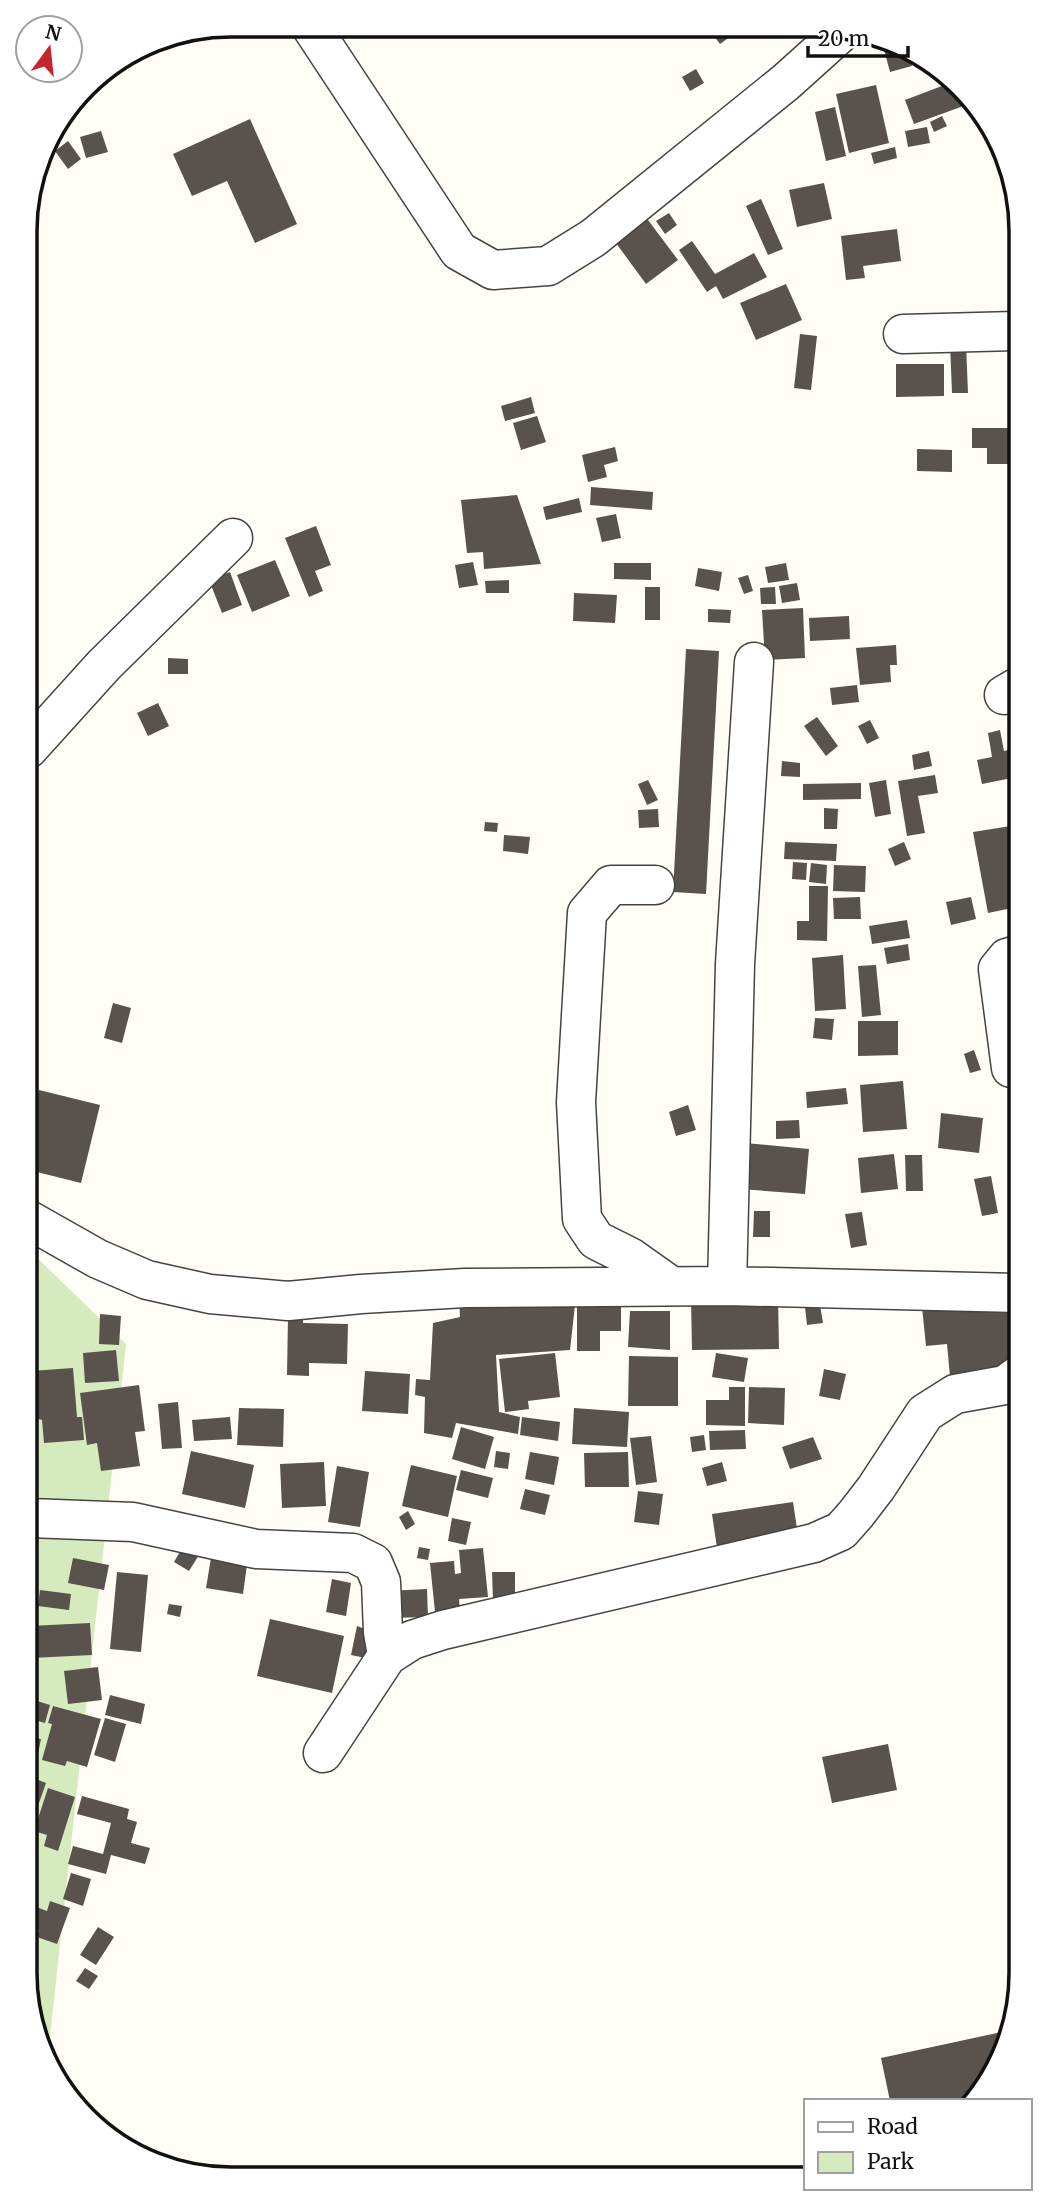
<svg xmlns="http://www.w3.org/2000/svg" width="1046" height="2204" font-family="Merriweather,serif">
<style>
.green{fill:#d5ebbd}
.building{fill:#5a524d}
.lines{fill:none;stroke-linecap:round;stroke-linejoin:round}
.minor-casing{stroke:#444;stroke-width:41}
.minor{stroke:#fff;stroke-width:38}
.rim{fill:none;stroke:#111;stroke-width:3.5}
</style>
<rect width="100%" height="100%" fill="#fffdf5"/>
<path class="green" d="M 29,1250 L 126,1344 L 48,2054 L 32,2027 Z"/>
<path class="building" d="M 707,27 L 740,28 L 742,28 L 720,44 Z
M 882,42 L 909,55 L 912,66 L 890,72 Z
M 696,69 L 704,83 L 690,91 L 682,77 Z
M 955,81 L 969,104 L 914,124 L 905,100 Z
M 876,85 L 889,143 L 849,153 L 836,94 Z
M 835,107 L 846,156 L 826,161 L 815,112 Z
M 942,116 L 947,126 L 934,132 L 930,122 Z
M 250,119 L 297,224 L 255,243 L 227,181 L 192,196 L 173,154 Z
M 927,127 L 930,143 L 908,147 L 905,131 Z
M 101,131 L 108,152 L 86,158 L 80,137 Z
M 68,141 L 81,159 L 68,169 L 55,151 Z
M 895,147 L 897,158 L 874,164 L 871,153 Z
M 824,183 L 832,219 L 797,227 L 789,190 Z
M 761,199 L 783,249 L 768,255 L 746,206 Z
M 669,213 L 677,225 L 665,234 L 656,221 Z
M 645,216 L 678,260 L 646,284 L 613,239 Z
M 897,229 L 901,261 L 863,266 L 865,278 L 846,280 L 841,236 Z
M 692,241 L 715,274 L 754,253 L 767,277 L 723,299 L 716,286 L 707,292 L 679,250 Z
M 786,284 L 802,320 L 756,340 L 740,303 Z
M 800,334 L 817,336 L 811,390 L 794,388 Z
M 950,344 L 966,344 L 968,393 L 952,393 Z
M 896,364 L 944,364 L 944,396 L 896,397 Z
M 531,397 L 535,413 L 505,421 L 501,406 Z
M 537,416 L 546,442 L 521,450 L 513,423 Z
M 972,428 L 1015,428 L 1015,464 L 987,464 L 987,448 L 972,448 Z
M 615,447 L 618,461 L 604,465 L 607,477 L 588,482 L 582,455 Z
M 917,449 L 952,450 L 952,472 L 917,471 Z
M 591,487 L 653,492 L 652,510 L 590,505 Z
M 517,495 L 541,564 L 484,569 L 483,552 L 467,553 L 461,500 Z
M 579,498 L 582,512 L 546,520 L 543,507 Z
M 616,514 L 621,538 L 602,542 L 596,518 Z
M 316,526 L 331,565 L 315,571 L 323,591 L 309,597 L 285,538 Z
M 275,560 L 290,596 L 252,612 L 237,575 Z
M 473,562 L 478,585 L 459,588 L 455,565 Z
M 614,563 L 651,563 L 651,580 L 614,579 Z
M 786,563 L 789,580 L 768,583 L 765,567 Z
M 698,568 L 722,572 L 719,591 L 695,586 Z
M 230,572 L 242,605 L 222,613 L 209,580 Z
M 748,575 L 753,591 L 744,594 L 738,578 Z
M 509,580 L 509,593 L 486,593 L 485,581 Z
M 797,583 L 800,600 L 782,603 L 779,586 Z
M 645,587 L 660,587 L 660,620 L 645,620 Z
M 775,587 L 776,604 L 761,604 L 760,588 Z
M 574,593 L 617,595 L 615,623 L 573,621 Z
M 803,608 L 805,658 L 765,660 L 762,610 Z
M 708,609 L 731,610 L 730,623 L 708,622 Z
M 849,616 L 850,639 L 810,641 L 809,618 Z
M 896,645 L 897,665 L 890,665 L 891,682 L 860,685 L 856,648 Z
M 686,649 L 719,651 L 706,894 L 673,892 Z
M 168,658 L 188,659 L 188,674 L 168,674 Z
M 857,685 L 859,702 L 832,705 L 830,688 Z
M 158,703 L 169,726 L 148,736 L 137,713 Z
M 817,717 L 838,746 L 826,756 L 804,726 Z
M 870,720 L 879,738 L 867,744 L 858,726 Z
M 1000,730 L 1004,751 L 1012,749 L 1014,757 L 1016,757 L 1017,777 L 982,784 L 977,760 L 992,757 L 988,733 Z
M 929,751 L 932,766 L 914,770 L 912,755 Z
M 782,761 L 800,763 L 800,777 L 781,776 Z
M 935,775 L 938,793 L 918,796 L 925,833 L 907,836 L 898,781 Z
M 648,780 L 658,800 L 647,805 L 638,784 Z
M 886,780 L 891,814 L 875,817 L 869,783 Z
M 861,783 L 861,799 L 803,800 L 803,784 Z
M 824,808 L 838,809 L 837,829 L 824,829 Z
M 658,809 L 659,827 L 639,828 L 638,810 Z
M 485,822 L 498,823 L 497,832 L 484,831 Z
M 1017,825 L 1017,907 L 988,913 L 973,832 Z
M 504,835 L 530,837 L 528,854 L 503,851 Z
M 785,842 L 837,844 L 836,861 L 784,859 Z
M 904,842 L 911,859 L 895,866 L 888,849 Z
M 793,862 L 807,863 L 806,880 L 792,879 Z
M 811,863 L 827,865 L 826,884 L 809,882 Z
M 834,865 L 866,866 L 865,892 L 833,891 Z
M 809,886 L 828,886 L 827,941 L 797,940 L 797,921 L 809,921 Z
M 860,897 L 861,919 L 834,919 L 833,898 Z
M 971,897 L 976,919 L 951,925 L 946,902 Z
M 907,920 L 910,938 L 872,944 L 869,926 Z
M 908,944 L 910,960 L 887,964 L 884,948 Z
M 843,955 L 846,1009 L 815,1011 L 812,958 Z
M 876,965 L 881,1015 L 862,1017 L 858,966 Z
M 113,1003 L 131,1008 L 122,1043 L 104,1038 Z
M 815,1018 L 834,1019 L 832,1040 L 813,1038 Z
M 858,1021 L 898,1021 L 898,1055 L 858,1056 Z
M 974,1050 L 981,1070 L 970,1073 L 964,1054 Z
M 903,1081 L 907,1129 L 863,1132 L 860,1085 Z
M 846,1088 L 848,1104 L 807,1108 L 806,1092 Z
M 39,1090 L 100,1105 L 81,1183 L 29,1170 L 29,1130 Z
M 688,1105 L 696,1130 L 676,1136 L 669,1112 Z
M 941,1113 L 983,1118 L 979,1153 L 938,1148 Z
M 799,1120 L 800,1138 L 776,1139 L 776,1121 Z
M 745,1143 L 809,1149 L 805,1194 L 741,1189 Z
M 894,1154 L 898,1189 L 861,1193 L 858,1158 Z
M 905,1155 L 922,1155 L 923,1191 L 906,1191 Z
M 991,1176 L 998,1213 L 982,1216 L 974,1179 Z
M 754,1211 L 770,1211 L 770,1237 L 753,1237 Z
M 862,1212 L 867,1245 L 851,1248 L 845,1214 Z
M 577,1295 L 621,1304 L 621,1331 L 600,1331 L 600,1351 L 577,1351 Z
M 459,1297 L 575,1305 L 570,1350 L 496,1355 L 499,1412 L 520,1417 L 518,1434 L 456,1423 L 452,1438 L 424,1433 L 425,1397 L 415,1395 L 416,1379 L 430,1380 L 433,1323 L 460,1317 Z
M 778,1297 L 779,1349 L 692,1350 L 691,1299 Z
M 1011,1298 L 1018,1370 L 950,1377 L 947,1344 L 926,1346 L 922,1307 Z
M 820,1305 L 823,1323 L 807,1325 L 805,1307 Z
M 630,1311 L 670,1311 L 670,1350 L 628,1347 Z
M 100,1314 L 121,1316 L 119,1345 L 99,1344 Z
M 288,1316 L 303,1316 L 303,1323 L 348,1324 L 347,1364 L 309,1363 L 309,1376 L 287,1375 Z
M 116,1350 L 119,1381 L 85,1383 L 83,1353 Z
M 555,1353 L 560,1397 L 528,1401 L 529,1409 L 505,1412 L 499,1359 Z
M 716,1353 L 748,1358 L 744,1382 L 712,1377 Z
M 629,1356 L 678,1357 L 678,1406 L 628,1406 Z
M 73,1368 L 77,1417 L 82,1417 L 84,1440 L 44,1443 L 42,1420 L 34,1418 L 31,1371 Z
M 824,1369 L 846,1374 L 840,1400 L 819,1396 Z
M 365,1371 L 410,1374 L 408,1414 L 362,1411 Z
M 139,1385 L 145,1431 L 135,1432 L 140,1466 L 101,1471 L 97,1443 L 87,1445 L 80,1393 Z
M 729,1387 L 745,1387 L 745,1426 L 706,1425 L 706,1400 L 729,1400 Z
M 749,1387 L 785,1388 L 784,1425 L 748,1423 Z
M 178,1402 L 182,1448 L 162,1449 L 158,1404 Z
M 239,1408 L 284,1409 L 283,1447 L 237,1445 Z
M 574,1408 L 629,1412 L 627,1447 L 572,1444 Z
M 230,1417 L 232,1439 L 194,1441 L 192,1420 Z
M 522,1417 L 560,1422 L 558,1441 L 520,1435 Z
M 461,1427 L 494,1437 L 485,1469 L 452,1459 Z
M 745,1430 L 746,1449 L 710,1450 L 709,1431 Z
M 704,1435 L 706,1450 L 692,1452 L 690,1437 Z
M 651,1436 L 657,1482 L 636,1485 L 630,1438 Z
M 813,1437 L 822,1459 L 790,1469 L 782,1447 Z
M 191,1451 L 254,1465 L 245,1508 L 182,1494 Z
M 496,1451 L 510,1453 L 508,1469 L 494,1467 Z
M 530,1452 L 559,1457 L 554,1485 L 525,1479 Z
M 628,1452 L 629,1487 L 585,1487 L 584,1453 Z
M 324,1462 L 326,1506 L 282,1508 L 280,1464 Z
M 722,1462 L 727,1481 L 707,1486 L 702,1468 Z
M 411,1465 L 457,1476 L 448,1517 L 402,1506 Z
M 337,1466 L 369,1472 L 360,1527 L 328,1522 Z
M 461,1470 L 493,1478 L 488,1498 L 456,1490 Z
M 525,1489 L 550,1495 L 545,1515 L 520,1509 Z
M 638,1491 L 663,1494 L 659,1525 L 634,1522 Z
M 793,1502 L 798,1535 L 717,1548 L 712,1514 Z
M 408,1511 L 415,1524 L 406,1530 L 399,1517 Z
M 452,1518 L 471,1522 L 466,1545 L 448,1541 Z
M 184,1545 L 199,1555 L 189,1571 L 174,1562 Z
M 419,1547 L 430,1549 L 428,1560 L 417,1558 Z
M 483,1548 L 488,1597 L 459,1599 L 460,1610 L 435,1612 L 430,1563 L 454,1561 L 455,1574 L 461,1573 L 459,1550 Z
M 212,1552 L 248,1557 L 243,1594 L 206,1588 Z
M 73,1558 L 109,1565 L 104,1590 L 68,1583 Z
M 117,1572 L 148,1575 L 141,1652 L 110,1649 Z
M 492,1572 L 515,1572 L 515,1599 L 493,1600 Z
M 332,1579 L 351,1583 L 346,1616 L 326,1612 Z
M 427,1589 L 428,1617 L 387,1618 L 387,1591 Z
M 40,1590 L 71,1594 L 69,1610 L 38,1606 Z
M 169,1604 L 182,1606 L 180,1617 L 167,1614 Z
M 270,1619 L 344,1636 L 332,1693 L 257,1676 Z
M 90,1623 L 92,1655 L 31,1658 L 30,1626 Z
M 357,1626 L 376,1633 L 375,1660 L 351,1655 Z
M 98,1667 L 102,1700 L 68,1704 L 64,1671 Z
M 110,1695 L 145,1704 L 141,1724 L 105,1715 Z
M 31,1699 L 50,1705 L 45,1723 L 31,1719 Z
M 53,1706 L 101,1719 L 87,1767 L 67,1761 L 65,1766 L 42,1760 L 52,1724 L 48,1723 Z
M 105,1718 L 126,1724 L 115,1762 L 94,1755 Z
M 31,1737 L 41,1739 L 37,1759 L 31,1758 Z
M 888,1744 L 897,1790 L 832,1803 L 822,1757 Z
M 31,1777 L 46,1783 L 39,1803 L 31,1800 Z
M 48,1788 L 75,1797 L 58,1851 L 44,1846 L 47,1835 L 34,1831 Z
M 82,1796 L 129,1809 L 127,1819 L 137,1822 L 131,1843 L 150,1848 L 145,1864 L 111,1855 L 106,1874 L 68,1864 L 73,1846 L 103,1854 L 111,1823 L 77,1814 Z
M 71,1873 L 91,1879 L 83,1906 L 63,1899 Z
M 50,1901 L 70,1908 L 57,1944 L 37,1937 L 39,1930 L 31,1927 L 31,1905 L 47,1911 Z
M 98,1927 L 114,1937 L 96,1965 L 80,1955 Z
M 85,1968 L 98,1976 L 89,1989 L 76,1981 Z
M 1011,2030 L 1006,2051 L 977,2101 L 890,2101 L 881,2058 Z"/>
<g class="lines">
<defs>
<path id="minor" d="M 310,25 L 459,251 L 493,270 L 548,266 L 593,238 L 786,82 L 846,28
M 903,334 L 1015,331
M 1004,695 L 1016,688
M 28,749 L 104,665 L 233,538
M 655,885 L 611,885 L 587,913 L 576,1102 L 582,1219 L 596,1240 L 630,1257 L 671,1286
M 1011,1068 L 998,969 L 1007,958 L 1017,955
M 29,1220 L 98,1259 L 147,1280 L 210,1294 L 288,1301 L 361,1294 L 465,1288 L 727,1286 L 1018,1293
M 727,1286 L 735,964 L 754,662
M 30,1518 L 133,1522 L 256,1549 L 353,1553 L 373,1563 L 381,1582 L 383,1632 L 387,1656
M 323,1753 L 387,1656 L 412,1640 L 443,1630 L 814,1543 L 841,1531 L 856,1514 L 876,1488 L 925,1413 L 955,1394 L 1005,1385 L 1019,1375"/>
</defs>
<use href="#minor" class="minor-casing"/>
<use href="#minor" class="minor"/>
</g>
<path d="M0 0H1046V2204H0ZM231 37H815A194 194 0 0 1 1009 231V1973A194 194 0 0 1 815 2167H231A194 194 0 0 1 37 1973V231A194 194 0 0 1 231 37Z" fill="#fff" fill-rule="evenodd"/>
<path class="rim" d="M231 37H815A194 194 0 0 1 1009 231V1973A194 194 0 0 1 815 2167H231A194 194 0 0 1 37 1973V231A194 194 0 0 1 231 37Z"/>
<rect x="804" y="2099" width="228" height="91" fill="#ffffff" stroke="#a0a0a0" stroke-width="2"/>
<rect x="818" y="2122" width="35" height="10" fill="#ffffff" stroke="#a0a0a0" stroke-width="2"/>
<text x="867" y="2134" font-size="21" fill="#111111">Road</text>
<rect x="818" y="2152" width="35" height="21" fill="#d5ebbd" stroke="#a0a0a0" stroke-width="2"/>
<text x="867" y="2169" font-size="21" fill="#111111">Park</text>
<g transform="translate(49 49) rotate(15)"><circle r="33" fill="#ffffff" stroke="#a0a0a0" stroke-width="2"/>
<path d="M0-5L12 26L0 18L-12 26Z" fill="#c4262e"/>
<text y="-10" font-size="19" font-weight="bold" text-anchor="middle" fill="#111111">N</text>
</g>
<path d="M808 46v10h100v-10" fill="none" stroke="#111111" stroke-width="3.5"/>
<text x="818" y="46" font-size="21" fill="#111111" stroke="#ffffff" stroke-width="5" paint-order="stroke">20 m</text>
</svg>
